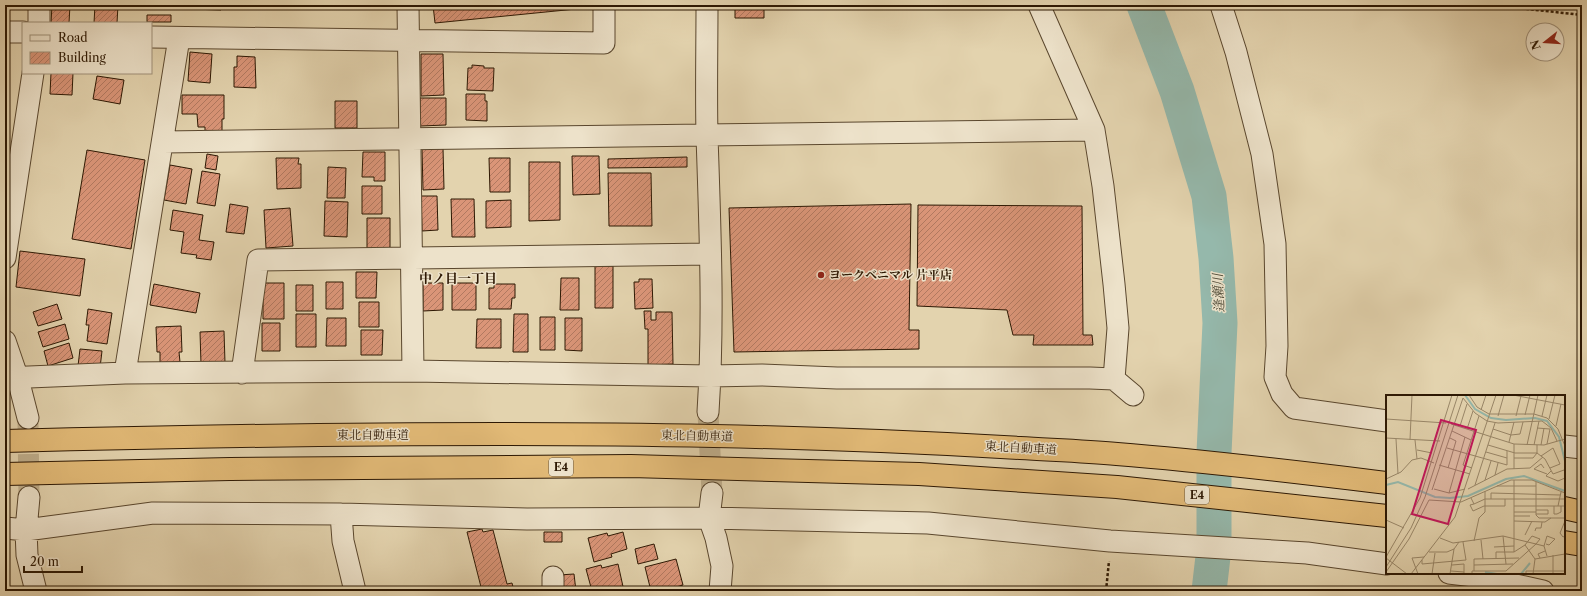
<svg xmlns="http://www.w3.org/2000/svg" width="1587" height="596" font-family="'Libre Caslon Text','Noto Serif JP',serif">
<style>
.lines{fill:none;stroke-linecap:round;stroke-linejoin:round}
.river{stroke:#95b8ab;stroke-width:35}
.building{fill:url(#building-hatch);stroke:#2d1803}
.minor-tunnel{stroke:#bfae8c;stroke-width:21;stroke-dasharray:21 10;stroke-linecap:butt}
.minor-casing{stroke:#5a472e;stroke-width:23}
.highway-casing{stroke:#2d1803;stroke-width:24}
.path{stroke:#2d1803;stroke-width:2.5;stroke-dasharray:3 2;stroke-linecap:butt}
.minor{stroke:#ede2ca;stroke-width:21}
.highway{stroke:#e2ba77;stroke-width:22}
.poi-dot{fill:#8f2418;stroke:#ede2ca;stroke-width:1.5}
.labels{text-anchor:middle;stroke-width:3;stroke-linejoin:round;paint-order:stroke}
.shield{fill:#ede2ca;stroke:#67553f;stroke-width:1}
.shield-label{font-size:11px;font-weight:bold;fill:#2d1803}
.poi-label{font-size:12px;font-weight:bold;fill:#2d1803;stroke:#ede2ca;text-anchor:start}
.street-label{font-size:12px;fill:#2d1803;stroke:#ede2ca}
.neighbourhood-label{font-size:13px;font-weight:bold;fill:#2d1803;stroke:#ede2ca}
.water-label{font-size:13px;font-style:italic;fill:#4c4835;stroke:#ede2ca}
.inset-river{fill:none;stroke:#95b8ab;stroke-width:2}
.inset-road{fill:none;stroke:#9a886a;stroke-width:1}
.view{fill:#c2185b;fill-opacity:0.15;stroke:#c2185b;stroke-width:2}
.inset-edge{fill:none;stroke:#2d1803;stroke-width:2}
</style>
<defs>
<pattern id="building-hatch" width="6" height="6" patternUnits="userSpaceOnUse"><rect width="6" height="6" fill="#da9578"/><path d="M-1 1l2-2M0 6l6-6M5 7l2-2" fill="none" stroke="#b17960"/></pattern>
</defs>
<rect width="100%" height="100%" fill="#e3d3ae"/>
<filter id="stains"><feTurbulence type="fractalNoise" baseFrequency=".005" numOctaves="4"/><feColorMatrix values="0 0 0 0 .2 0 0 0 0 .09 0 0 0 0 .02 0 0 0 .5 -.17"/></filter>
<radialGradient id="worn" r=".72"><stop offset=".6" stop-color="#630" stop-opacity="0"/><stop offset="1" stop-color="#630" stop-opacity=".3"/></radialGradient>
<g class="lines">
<path class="river" d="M 1144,5 L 1177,91 L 1209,196 L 1216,258 L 1220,323 L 1214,453 L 1214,548 L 1209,591"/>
</g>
<path class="building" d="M 52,5 L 70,5 L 69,23 L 51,23 Z
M 95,5 L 118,5 L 117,23 L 94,23 Z
M 190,5 L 222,5 L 221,10 L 190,9 Z
M 433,5 L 586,5 L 586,8 L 435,23 Z
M 735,5 L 764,5 L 764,18 L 735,18 Z
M 147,15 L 171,15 L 171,22 L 147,22 Z
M 190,52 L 212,54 L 210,83 L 188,81 Z
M 421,54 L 443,54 L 444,95 L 421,96 Z
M 237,56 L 255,57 L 256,88 L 234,87 L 234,67 L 237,67 Z
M 472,65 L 484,66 L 484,68 L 494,68 L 493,91 L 467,90 L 468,68 L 472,68 Z
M 51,73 L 73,73 L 72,95 L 50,94 Z
M 97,76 L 124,80 L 120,104 L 93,99 Z
M 466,94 L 485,94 L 485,101 L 487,101 L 487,121 L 466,120 Z
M 182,95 L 224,95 L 224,119 L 222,119 L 222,132 L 205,132 L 205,127 L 198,127 L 197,114 L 182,114 Z
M 420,98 L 446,98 L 446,125 L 420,126 Z
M 335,101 L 357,101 L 357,128 L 335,128 Z
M 443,148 L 444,189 L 423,190 L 422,149 Z
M 87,150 L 145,160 L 131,249 L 72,239 Z
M 363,152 L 385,152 L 385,181 L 374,181 L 374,177 L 362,177 Z
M 207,154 L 218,156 L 216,170 L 205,168 Z
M 572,156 L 599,156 L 600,194 L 573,195 Z
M 687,157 L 687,167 L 608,168 L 608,159 Z
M 276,158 L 299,158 L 298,164 L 301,164 L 301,188 L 277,189 Z
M 489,158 L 510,158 L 510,192 L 490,192 Z
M 529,162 L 560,162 L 560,220 L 529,221 Z
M 170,165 L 192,169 L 186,204 L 164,200 Z
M 328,167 L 346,168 L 345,198 L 327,198 Z
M 202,171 L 220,174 L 215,206 L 197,203 Z
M 608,173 L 651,173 L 652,226 L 609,226 Z
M 362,186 L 382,186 L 382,214 L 362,214 Z
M 421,196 L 437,196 L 438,230 L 422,231 Z
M 451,199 L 474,199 L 475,237 L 452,237 Z
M 511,200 L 511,227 L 486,228 L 486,201 Z
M 325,201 L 348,202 L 347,237 L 324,236 Z
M 230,204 L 248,207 L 244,234 L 226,232 Z
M 911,204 L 909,330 L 919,330 L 919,349 L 734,352 L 729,208 Z
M 918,205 L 1082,206 L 1083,335 L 1092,335 L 1093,345 L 1033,345 L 1034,335 L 1013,335 L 1007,310 L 917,306 Z
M 290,208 L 293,246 L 266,248 L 264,210 Z
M 173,210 L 203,215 L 199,240 L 214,242 L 211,260 L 196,258 L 197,255 L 181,253 L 184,232 L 170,230 Z
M 367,218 L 390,218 L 390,249 L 367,248 Z
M 20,251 L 85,259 L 80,296 L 16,287 Z
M 595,266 L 613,266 L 613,308 L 595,308 Z
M 356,272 L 377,272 L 376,298 L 356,298 Z
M 561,278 L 579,278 L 579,310 L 560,310 Z
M 639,279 L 652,279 L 653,308 L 635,309 L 634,282 L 639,282 Z
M 326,282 L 343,282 L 343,309 L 326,309 Z
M 263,283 L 284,283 L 284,319 L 263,319 Z
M 423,283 L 443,283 L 443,310 L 423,311 Z
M 452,283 L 476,283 L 476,310 L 452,310 Z
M 154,284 L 200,293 L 196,313 L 150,305 Z
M 494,284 L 515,284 L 515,298 L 512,298 L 511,309 L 489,309 L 489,288 L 494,288 Z
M 296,285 L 313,285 L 313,311 L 296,311 Z
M 359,302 L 379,302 L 379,327 L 359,327 Z
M 57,304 L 62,319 L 38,326 L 33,312 Z
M 88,309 L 112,313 L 107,344 L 87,341 L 89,325 L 86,325 Z
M 644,311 L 651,311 L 651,320 L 656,320 L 656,312 L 672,312 L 673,364 L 648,365 L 648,329 L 645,329 Z
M 296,314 L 316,314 L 316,347 L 296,347 Z
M 514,314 L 528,314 L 528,352 L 513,352 Z
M 540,317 L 555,317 L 555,350 L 540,350 Z
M 327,318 L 346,318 L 346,346 L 326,346 Z
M 565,318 L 582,318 L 582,351 L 565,350 Z
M 477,319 L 501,319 L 501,348 L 476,348 Z
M 262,323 L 280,323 L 280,351 L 262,351 Z
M 65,324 L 69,339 L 43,347 L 38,332 Z
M 181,326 L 182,352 L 179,352 L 180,362 L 160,363 L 160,352 L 157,352 L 156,327 Z
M 361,330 L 383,330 L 382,355 L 361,355 Z
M 224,331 L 225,363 L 201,364 L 200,332 Z
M 69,343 L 73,358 L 48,366 L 44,351 Z
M 80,349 L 102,351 L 100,368 L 78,366 Z
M 482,529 L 483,532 L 493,530 L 507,584 L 512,583 L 514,591 L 479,591 L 478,588 L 481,587 L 467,532 Z
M 544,532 L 562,532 L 562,542 L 544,542 Z
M 623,532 L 627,549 L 611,554 L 612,557 L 594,562 L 588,538 L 607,533 L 608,536 Z
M 654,544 L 658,559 L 638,564 L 635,549 Z
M 676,559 L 683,585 L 662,591 L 651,591 L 645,567 Z
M 618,564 L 624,591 L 592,591 L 586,569 L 601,565 L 602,568 Z
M 574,574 L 576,591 L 561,591 L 559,575 Z"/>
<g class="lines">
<path class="minor-tunnel" d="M 708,412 L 712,493
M 28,423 L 29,497"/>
<defs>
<path id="minor" d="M 39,5 L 39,23
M 408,5 L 413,371
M 707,5 C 707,49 706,92 707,136 C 710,228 714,320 708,412
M 1039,5 L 1094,130 L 1103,186 L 1114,284 L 1118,328 L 1114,379
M 1221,5 L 1236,52 L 1262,154 L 1275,244 L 1277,346 L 1275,377 L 1282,394 L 1294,408 L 1387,421
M 5,32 L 23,32
M 151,37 L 604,43 L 604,5
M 163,142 C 474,136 784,134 1094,130
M 5,258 L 33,73
M 5,341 L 18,379 L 28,418
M 125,373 L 179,38
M 242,373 L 258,260 L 710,254
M 5,378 L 125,373 L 413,371 L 710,376 L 762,375 L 837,378 L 1090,378 L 1114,379 L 1133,395
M 1564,446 L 1582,448
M 712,493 L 709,518 L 716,538 L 722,566 L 720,591
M 29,497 L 26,530 L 27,555 L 36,591
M 341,514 L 343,541 L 355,591
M 5,528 L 26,530 L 153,513 L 341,514 L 527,519 L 709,518 L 928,523 L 1110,541 L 1307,553 L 1387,564
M 1449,573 L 1474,576 L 1543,591
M 553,591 L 553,577"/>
<path id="highway" d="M 5,441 C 241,435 478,431 714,436 C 817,438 918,442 1020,448 C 1053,450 1085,451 1117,454 C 1208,461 1297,472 1387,483
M 5,474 L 230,469 L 631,466 L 919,474 L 1117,487 L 1387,516
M 1564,508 L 1582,512
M 1564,542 L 1582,545"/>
</defs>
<use href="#minor" class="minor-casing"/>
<use href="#highway" class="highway-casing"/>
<path class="path" d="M 1491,5 L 1582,15
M 1106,591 L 1109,561"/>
<use href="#minor" class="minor"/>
<use href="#highway" class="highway"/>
</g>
<circle class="poi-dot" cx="821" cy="275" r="4"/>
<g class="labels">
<g class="shield">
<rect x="549" y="458" width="24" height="18" rx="3"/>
<rect x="1185" y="486" width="24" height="18" rx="3"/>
</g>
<g class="shield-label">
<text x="561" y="471">E4</text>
<text x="1197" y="499">E4</text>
</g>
<g class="poi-label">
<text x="829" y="279">ヨークベニマル 片平店</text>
</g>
<g class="street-label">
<text x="373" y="439">東北自動車道</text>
<text transform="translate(697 436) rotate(1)" y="4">東北自動車道</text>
<text transform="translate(1021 448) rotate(3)" y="4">東北自動車道</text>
</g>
<g class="neighbourhood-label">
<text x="458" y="283">中ノ目一丁目</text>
</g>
<g class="water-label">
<text transform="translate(1218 293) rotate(-93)" y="5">逢瀬川</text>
</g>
</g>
<g transform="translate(1386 395)">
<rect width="179" height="179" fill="#e3d3ae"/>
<path class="inset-river" d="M 79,0 L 89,14 L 105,23 L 120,25 L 149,23 L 161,26 L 173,42 L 179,66M 0,90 L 12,87 L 49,102 L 64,103 L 82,101 L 120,84 L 138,81 L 179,96M 99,177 L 111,179M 135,179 L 144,168"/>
<path class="inset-road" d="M 83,0 L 91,12 L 103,19 L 148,19 L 161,23 L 172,34 L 179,51M 127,0 L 179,10M 95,15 L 100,0M 139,20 L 144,0M 112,21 L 118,0M 130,21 L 135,1M 156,21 L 161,0M 0,24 L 60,28M 163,24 L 169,0M 65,29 L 128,49 L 158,50 L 179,44M 74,31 L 81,9M 170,31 L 175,9M 151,33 L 164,34 L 161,49M 81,34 L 87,16M 107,34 L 125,40 L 134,39 L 137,27M 66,36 L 85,45M 0,43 L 54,46M 10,44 L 12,79M 24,45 L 26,0M 29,45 L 31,64M 123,47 L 128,27M 102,50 L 129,58 L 151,58M 141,50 L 152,0M 148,50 L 153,26M 151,50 L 151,58 L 159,64 L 167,79 L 178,75 L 179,78M 155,50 L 158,33M 61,53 L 121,70M 31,55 L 46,58M 100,57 L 121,63M 155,61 L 167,53 L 174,69 L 164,73M 128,63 L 147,63 L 151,58M 53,70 L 84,79M 121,70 L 121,56M 62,73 L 70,46 L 64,43M 86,73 L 77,70 L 93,21M 158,73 L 155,69 L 148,74 L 161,79M 128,74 L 128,49M 165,76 L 160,81 L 172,86 L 179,83M 109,80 L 112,68M 0,84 L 15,77 L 26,65 L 35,63 L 48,68M 99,85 L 105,66M 150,87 L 150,120 L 153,123 L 179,123M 89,90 L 109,28M 111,91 L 150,91M 48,94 L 63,98 L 79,94M 82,94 L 121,74 L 144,73 L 157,62M 46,95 L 77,3 L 89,18 L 101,26 L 112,28 L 156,26 L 165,33 L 171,46M 175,97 L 172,111 L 179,111M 63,98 L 79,42M 85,103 L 88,109 L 84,110 L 87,116 L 98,111 L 119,111 L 119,104M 105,104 L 105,98 L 174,100M 88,109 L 99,104 L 179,104M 128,111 L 172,111M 168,111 L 168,119 L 171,119 L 175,117 L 175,111M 150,115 L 162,115 L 162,119 L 150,119M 128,117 L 150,117M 128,121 L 144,121M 0,125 L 18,133M 128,126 L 159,127 L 165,123M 179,126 L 174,138 L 177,142 L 179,141M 149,136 L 150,133 L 155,133 L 156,127M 139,140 L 146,126M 117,141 L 120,169M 54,143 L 67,148 L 117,141 L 150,149 L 120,176 L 86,176 L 86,179M 95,145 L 97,164M 88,146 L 93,123 L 99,117 L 99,96M 139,150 L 146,141 L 154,144 L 150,149 L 158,151 L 161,161M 158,151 L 161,141 L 169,144 L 163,150 L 160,149M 108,152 L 128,151M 43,157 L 61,157 L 68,154 L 73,147M 128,157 L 139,150 L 149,164M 167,160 L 167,179M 0,162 L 34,103 L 66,0M 0,163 L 21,179M 110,163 L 110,157 L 128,157 L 128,85M 154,163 L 152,159 L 159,156M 36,165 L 36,169 L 80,165 L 77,147M 66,170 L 78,169 L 78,179M 88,170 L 127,169M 0,172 L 25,133 L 39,102 L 72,0M 65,176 L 78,177M 88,176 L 88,164 L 133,163M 0,177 L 23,144 L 43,105 L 75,107 L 125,85 L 146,85 L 179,98M 25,179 L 69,122 L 110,0M 32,179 L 26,163 L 38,162M 46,179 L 49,158M 64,179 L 68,154M 140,179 L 140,176 L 179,176M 147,179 L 149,164 L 179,159"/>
<path class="view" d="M 55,25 L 90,35 L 62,129 L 26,119 Z"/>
<rect width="179" height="179" class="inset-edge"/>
</g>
<rect width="1587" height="596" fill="none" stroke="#e3d3ae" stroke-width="20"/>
<rect x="6" y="6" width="1575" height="584" fill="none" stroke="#2d1803" stroke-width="2"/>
<rect x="10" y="10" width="1567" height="576" fill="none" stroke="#2d1803"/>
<rect x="22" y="22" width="130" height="52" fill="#ede2ca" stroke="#a0917a"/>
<rect x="30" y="35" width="20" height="6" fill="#ede2ca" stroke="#a0917a"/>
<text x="58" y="42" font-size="12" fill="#2d1803">Road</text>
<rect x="30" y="52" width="20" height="12" fill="url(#building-hatch)" stroke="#a0917a"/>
<text x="58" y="62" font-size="12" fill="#2d1803">Building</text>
<g transform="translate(1545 42) rotate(253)"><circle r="19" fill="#ede2ca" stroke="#a0917a"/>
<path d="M0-3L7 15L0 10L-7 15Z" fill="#8f2418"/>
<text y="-6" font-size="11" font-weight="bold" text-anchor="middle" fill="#2d1803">N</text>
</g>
<path d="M24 566v6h58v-6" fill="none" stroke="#2d1803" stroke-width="2"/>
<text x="30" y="566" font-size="12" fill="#2d1803" stroke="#ede2ca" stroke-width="3" paint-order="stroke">20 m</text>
<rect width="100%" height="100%" filter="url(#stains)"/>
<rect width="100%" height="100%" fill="url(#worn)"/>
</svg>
